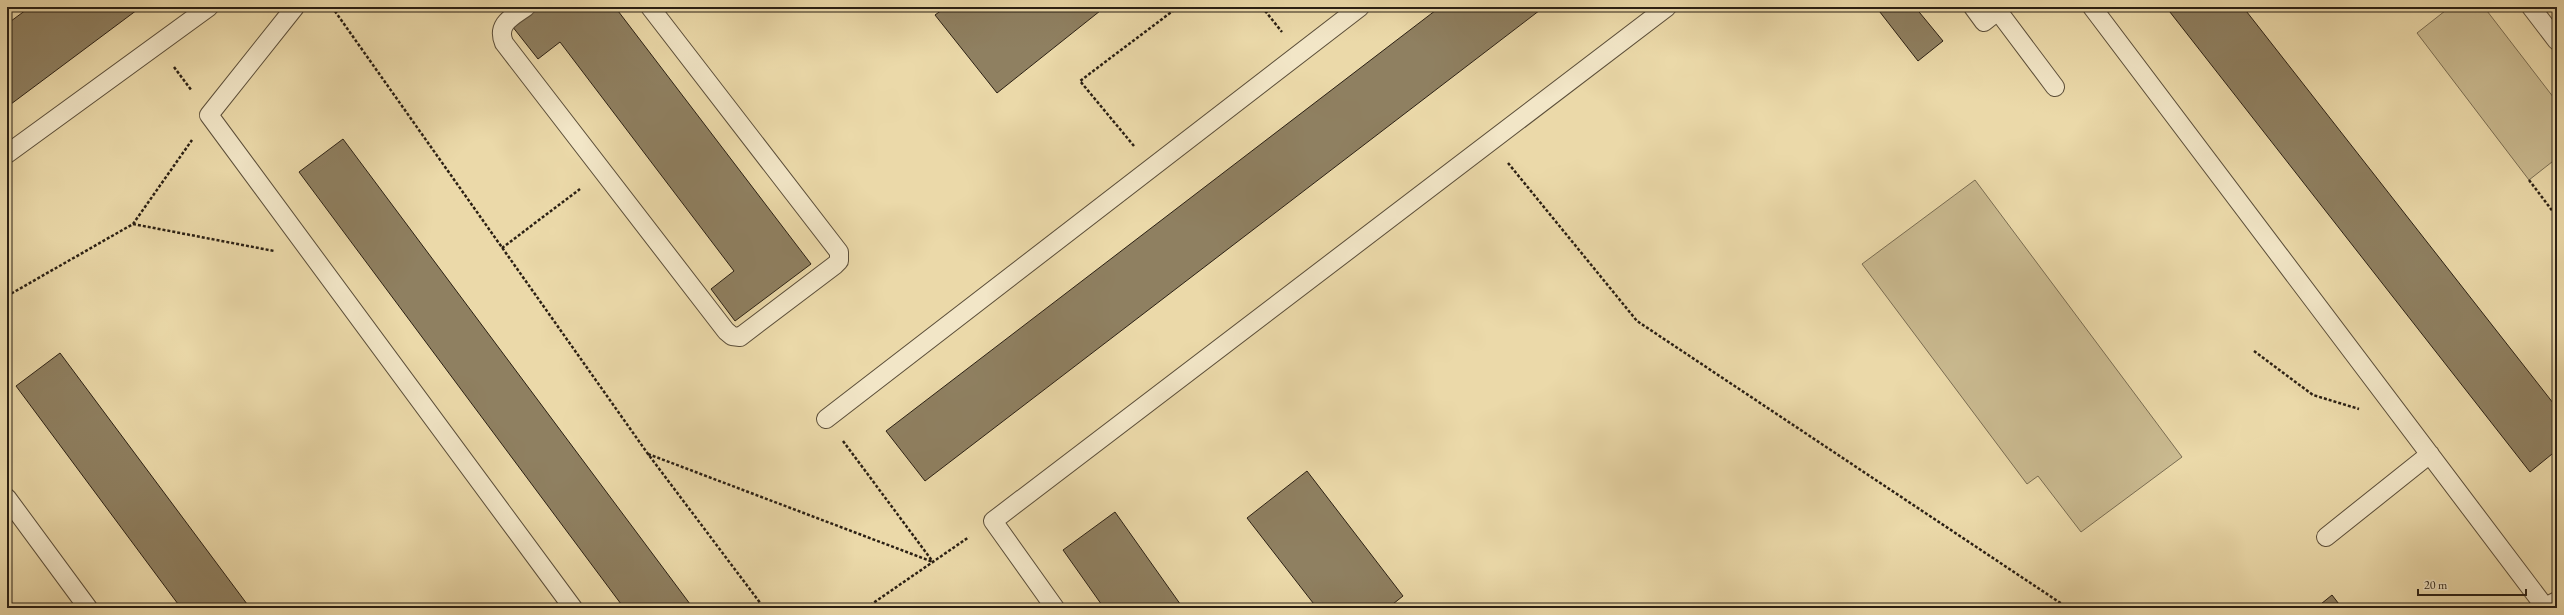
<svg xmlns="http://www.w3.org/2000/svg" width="2564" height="615" font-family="'EB Garamond',serif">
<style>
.green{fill:#caba90;stroke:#7a6d52}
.building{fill:#8f8061;stroke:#2b2014}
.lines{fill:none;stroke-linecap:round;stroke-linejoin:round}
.lane-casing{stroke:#5b4e39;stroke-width:20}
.path{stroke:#2b2014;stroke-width:2.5;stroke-dasharray:3 2;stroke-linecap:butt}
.lane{stroke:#f2e6c7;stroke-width:18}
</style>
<rect width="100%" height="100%" fill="#ebd9a9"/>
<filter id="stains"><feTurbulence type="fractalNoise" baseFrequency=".005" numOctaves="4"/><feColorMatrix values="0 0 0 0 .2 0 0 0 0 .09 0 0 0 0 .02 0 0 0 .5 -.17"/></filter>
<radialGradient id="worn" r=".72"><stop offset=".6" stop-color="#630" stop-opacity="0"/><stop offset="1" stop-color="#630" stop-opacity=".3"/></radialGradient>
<path class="green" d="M 2450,7 L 2484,7 L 2557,102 L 2557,158 L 2529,180 L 2417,33 Z
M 1975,180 L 2182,457 L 2081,532 L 2038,476 L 2027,484 L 1862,264 Z"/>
<path class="building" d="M 30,7 L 141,7 L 7,107 L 7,24 Z
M 537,7 L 615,7 L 811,264 L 735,321 L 711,289 L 734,271 L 560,42 L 538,59 L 512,26 Z
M 946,7 L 1105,7 L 997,93 L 935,15 Z
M 1440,7 L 1544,7 L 925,481 L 886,431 Z
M 1876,7 L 1915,7 L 1943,41 L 1918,61 Z
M 2166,7 L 2243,7 L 2557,408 L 2557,450 L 2530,472 Z
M 343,139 L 693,608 L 624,608 L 299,172 Z
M 60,353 L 250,608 L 181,608 L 16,386 Z
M 1307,471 L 1403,596 L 1388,608 L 1317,608 L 1247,518 Z
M 1115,512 L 1183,608 L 1104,608 L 1063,550 Z
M 2332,595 L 2342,608 L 2316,608 Z"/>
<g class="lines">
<defs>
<path id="lane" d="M 295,7 L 209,115 L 573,608
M 526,7 C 512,17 496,24 504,43 L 726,331 L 732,336 L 740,337 L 835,265 L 839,261 L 839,252 L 650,7
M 1973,7 L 1984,22 L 2003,7
M 2092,7 L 2545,607 L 2557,601
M 2531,7 L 2557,41
M 1998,11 L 2055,87
M 7,154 L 209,7
M 826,419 L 1360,7
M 7,498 L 88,608
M 2326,537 L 2430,454
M 1055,608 L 993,521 L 1667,7"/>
</defs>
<use href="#lane" class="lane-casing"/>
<path class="path" d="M 332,7 L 648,454 L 764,608
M 1262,7 L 1282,32
M 174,67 L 192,91
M 1134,146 L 1080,81 L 1178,7
M 1508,163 L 1637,321 L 2068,608
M 2529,180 L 2557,217
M 133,224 L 274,251
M 502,248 L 580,189
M 7,296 L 133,224 L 192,140
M 2254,351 L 2313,395 L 2359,409
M 843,441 L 933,562
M 648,454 L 933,562
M 866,608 L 969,537"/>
<use href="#lane" class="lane"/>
</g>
<rect width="2564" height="615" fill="none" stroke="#ebd9a9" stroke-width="24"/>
<rect x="8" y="8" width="2548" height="599" fill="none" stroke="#2b2014" stroke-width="2"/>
<rect x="12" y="12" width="2540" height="591" fill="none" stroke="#2b2014"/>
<path d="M2418 589v6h108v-6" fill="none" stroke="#2b2014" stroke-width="2"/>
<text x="2424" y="589" font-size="12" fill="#2b2014" stroke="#f2e6c7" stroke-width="3" paint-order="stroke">20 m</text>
<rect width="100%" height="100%" filter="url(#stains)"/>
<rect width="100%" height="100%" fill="url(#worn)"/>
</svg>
